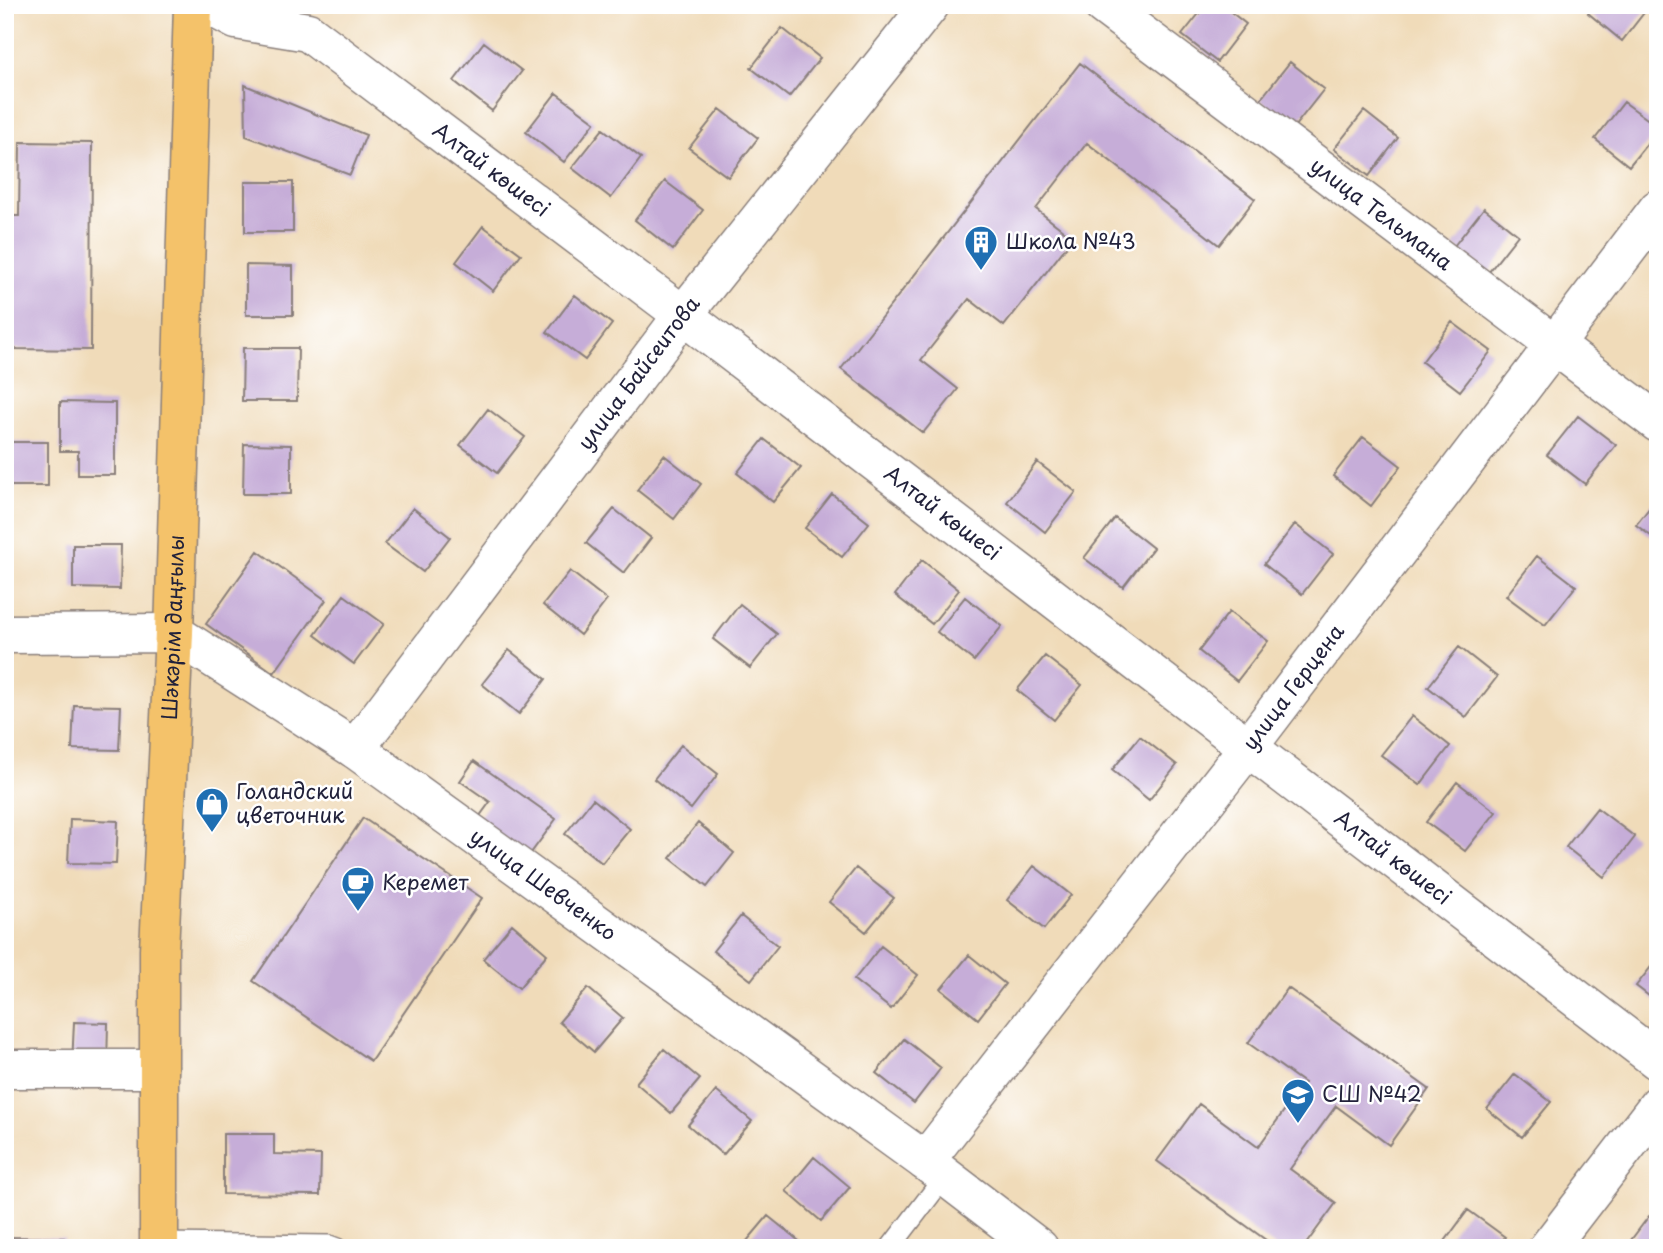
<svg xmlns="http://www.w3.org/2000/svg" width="1663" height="1253" font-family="'Playpen Sans',sans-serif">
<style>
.building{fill:#c6add8}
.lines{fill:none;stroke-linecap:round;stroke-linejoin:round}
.service-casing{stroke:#897e7a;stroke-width:22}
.minor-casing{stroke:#897e7a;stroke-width:41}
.primary-casing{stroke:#897e7a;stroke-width:41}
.service{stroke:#fff;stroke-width:19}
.minor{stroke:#fff;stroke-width:38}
.primary{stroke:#f4c26a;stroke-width:38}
.labels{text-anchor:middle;stroke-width:5;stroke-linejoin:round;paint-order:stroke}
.street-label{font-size:21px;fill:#22223b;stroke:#fff}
.poi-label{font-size:21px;fill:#22223b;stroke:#fff;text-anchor:start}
</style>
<rect width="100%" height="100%" fill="#fff"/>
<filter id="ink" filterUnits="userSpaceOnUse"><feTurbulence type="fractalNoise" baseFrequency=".0143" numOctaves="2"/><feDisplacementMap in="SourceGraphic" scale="14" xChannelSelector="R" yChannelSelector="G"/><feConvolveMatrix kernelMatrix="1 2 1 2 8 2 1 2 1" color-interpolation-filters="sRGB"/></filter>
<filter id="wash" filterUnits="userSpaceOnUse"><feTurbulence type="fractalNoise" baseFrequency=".00686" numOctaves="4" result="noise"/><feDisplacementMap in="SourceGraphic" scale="28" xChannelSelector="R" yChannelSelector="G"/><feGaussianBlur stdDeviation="1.57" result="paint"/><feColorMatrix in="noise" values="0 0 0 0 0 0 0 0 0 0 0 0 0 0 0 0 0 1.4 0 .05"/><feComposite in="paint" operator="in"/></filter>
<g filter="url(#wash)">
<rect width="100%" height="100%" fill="#f0dbb9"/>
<g id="blocks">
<path class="building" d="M 1206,5 L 1222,5 L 1246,24 L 1217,62 L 1182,35 Z
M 1594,5 L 1650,5 L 1622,41 L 1588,13 Z
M 782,28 L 820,58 L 789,97 L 751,68 Z
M 484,42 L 522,71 L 492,111 L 454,81 Z
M 1290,62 L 1324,89 L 1294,127 L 1260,100 Z
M 1080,63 L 1255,199 L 1219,245 L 1087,143 L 1036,209 L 1073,238 L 1004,326 L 969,299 L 921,360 L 958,389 L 923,433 L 841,369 Z
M 245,85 L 366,135 L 350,175 L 246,136 Z
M 556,93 L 595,122 L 564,162 L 526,132 Z
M 1624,102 L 1658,127 L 1658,130 L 1629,166 L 1595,139 Z
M 720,109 L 758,138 L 728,177 L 689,148 Z
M 1364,111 L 1398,138 L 1369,176 L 1334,149 Z
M 603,129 L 641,158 L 611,198 L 572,168 Z
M 20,142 L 92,143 L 91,350 L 13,349 L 13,291 L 5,291 L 5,216 L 19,216 Z
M 665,181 L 703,210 L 673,250 L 635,220 Z
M 245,182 L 293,182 L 293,232 L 245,232 Z
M 1484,208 L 1518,235 L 1488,273 L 1454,246 Z
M 483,226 L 521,254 L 493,291 L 456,262 Z
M 246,265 L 293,266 L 293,315 L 246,315 Z
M 575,295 L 612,324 L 585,360 L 547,332 Z
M 1452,322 L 1491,351 L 1460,391 L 1422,362 Z
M 243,348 L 298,348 L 297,401 L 242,401 Z
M 60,402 L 115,403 L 115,475 L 78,475 L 78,451 L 60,451 Z
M 488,409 L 525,437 L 497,473 L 460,445 Z
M 1578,416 L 1616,445 L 1585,484 L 1547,455 Z
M 1363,437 L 1401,466 L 1371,506 L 1333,476 Z
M 764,439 L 801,468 L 773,502 L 737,473 Z
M 5,442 L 48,442 L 48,486 L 5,486 Z
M 244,444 L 291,445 L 291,494 L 243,494 Z
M 664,455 L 701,484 L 674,519 L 637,490 Z
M 1037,462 L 1076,492 L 1045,532 L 1007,502 Z
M 832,494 L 869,523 L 842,557 L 805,528 Z
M 1658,497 L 1658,541 L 1636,525 Z
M 413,508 L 450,537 L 423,572 L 385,544 Z
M 614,509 L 651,538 L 624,573 L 586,543 Z
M 1115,518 L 1153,548 L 1123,587 L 1084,558 Z
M 1295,524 L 1333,554 L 1302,594 L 1264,564 Z
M 73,545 L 121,545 L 120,589 L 73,588 Z
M 258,551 L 326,600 L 274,673 L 206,624 Z
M 1537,556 L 1576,586 L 1545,625 L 1506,596 Z
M 922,560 L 959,590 L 932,624 L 895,595 Z
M 570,571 L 607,600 L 580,635 L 543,605 Z
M 344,595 L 384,624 L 354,664 L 315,635 Z
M 965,597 L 1002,626 L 974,661 L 937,632 Z
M 740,604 L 777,634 L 750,668 L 713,639 Z
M 1229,612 L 1268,641 L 1237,681 L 1199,651 Z
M 1459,647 L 1497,677 L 1466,717 L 1428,687 Z
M 509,650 L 546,679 L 519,714 L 482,684 Z
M 1045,656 L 1082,685 L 1054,720 L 1017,690 Z
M 74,705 L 121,706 L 119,750 L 72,749 Z
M 1412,716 L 1450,746 L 1420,785 L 1381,755 Z
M 1140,736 L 1177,765 L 1149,800 L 1112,770 Z
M 681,745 L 718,774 L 691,809 L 654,779 Z
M 474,761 L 556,819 L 525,861 L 474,824 L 490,802 L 460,781 Z
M 1457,782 L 1496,812 L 1465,851 L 1426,822 Z
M 593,799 L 630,829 L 602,863 L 565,834 Z
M 1597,808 L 1635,837 L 1604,877 L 1566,847 Z
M 363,818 L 482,898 L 371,1061 L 253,981 Z
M 70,819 L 118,821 L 116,864 L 68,863 Z
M 698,823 L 734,853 L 707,887 L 670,858 Z
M 1034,866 L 1071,895 L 1044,929 L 1007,900 Z
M 856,868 L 894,898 L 866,932 L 829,902 Z
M 741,916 L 778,946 L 751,980 L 713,951 Z
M 512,924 L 547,954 L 519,988 L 483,959 Z
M 881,946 L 918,975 L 891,1009 L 854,980 Z
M 969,955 L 1005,984 L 978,1019 L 941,989 Z
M 1658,958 L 1658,1003 L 1636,986 Z
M 588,988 L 623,1018 L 594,1052 L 559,1022 Z
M 1288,988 L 1429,1089 L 1389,1145 L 1336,1106 L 1290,1169 L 1336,1203 L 1303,1248 L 1277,1248 L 1157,1161 L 1199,1104 L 1258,1147 L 1304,1083 L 1248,1043 Z
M 74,1022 L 108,1023 L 107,1067 L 72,1065 Z
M 904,1039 L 941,1068 L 914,1103 L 876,1073 Z
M 664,1049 L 700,1079 L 671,1113 L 636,1083 Z
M 1515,1074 L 1551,1102 L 1522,1137 L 1487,1109 Z
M 716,1091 L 752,1121 L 723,1155 L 688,1125 Z
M 223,1134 L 274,1134 L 274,1154 L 321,1155 L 320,1195 L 223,1194 Z
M 814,1157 L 850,1187 L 821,1221 L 786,1191 Z
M 1468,1210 L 1505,1237 L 1497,1248 L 1440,1248 Z
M 768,1216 L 804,1245 L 802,1248 L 741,1248 Z
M 1649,1216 L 1658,1222 L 1658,1248 L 1625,1248 Z
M 5,1237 L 64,1238 L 63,1248 L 5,1248 Z"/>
</g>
</g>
<g filter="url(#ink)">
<use href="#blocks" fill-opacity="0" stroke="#897e7a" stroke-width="2"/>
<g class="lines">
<defs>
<path id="service" d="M 159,1243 L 329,1245 L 337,1248
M 890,1248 L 945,1176"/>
<g id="minor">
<path id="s1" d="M 208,5 L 236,20 L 308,32 L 683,315 L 1658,1061"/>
<path id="s2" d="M 1103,5 L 1658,423"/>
<path id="s3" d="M 5,634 L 174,633 L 355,749 L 925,1161 L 1039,1248"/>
<path id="s4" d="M 355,749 L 683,315 L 930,5"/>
<path d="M 5,1069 L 159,1069"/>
<path id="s5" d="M 925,1161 L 1249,746 L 1658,209"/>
<path d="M 1548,1248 L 1658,1105"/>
</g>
<g id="primary">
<path id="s6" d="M 159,1248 L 159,950 L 174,633 L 193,5"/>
</g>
</defs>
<use href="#service" class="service-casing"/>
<use href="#minor" class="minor-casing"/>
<use href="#primary" class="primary-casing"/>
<use href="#service" class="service"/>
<use href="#minor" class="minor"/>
<use href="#primary" class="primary"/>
</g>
</g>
<defs>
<symbol id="building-pin" viewBox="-11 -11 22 30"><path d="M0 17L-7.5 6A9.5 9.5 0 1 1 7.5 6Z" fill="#1f6fb2" stroke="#fff"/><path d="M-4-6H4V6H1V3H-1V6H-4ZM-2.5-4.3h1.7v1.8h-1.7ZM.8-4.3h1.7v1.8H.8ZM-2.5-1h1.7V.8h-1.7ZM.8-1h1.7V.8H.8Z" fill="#fff"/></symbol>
<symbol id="shop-pin" viewBox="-11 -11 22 30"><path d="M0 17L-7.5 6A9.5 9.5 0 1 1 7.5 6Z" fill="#1f6fb2" stroke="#fff"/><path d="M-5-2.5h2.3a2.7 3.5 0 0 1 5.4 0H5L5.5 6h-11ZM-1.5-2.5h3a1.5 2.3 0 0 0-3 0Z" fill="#fff"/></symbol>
<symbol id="cafe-pin" viewBox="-11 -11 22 30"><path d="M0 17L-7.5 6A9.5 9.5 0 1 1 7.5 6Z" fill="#1f6fb2" stroke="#fff"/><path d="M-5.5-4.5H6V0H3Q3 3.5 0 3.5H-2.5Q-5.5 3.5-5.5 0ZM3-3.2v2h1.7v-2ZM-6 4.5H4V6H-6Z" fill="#fff"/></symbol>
<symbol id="school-pin" viewBox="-11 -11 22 30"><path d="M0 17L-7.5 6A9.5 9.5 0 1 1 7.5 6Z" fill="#1f6fb2" stroke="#fff"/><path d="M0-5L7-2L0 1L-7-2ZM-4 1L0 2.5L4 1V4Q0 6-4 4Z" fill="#fff"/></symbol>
</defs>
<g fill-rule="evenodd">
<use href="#building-pin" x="962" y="223" width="38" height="52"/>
<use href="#shop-pin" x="193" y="785" width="38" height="52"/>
<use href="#cafe-pin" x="339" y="864" width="38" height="52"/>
<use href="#school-pin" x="1279" y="1076" width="38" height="52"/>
</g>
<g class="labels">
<g class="street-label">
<text dy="7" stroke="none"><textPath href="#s1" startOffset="334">Алтай көшесі</textPath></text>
<text dy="7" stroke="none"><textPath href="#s2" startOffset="348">улица Тельмана</textPath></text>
<text dy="7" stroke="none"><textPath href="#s4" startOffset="471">улица Байсеитова</textPath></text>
<text dy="7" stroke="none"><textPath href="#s1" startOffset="901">Алтай көшесі</textPath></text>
<text dy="7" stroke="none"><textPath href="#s6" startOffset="621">Шәкәрім даңғылы</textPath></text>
<text dy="7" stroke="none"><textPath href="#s5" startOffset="600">улица Герцена</textPath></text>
<text dy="7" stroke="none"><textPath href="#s1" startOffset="1468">Алтай көшесі</textPath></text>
<text dy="7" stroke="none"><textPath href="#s3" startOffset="616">улица Шевченко</textPath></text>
</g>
<g class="poi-label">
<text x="1006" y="249">Школа №43</text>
<text x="236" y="799">Голандский<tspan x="236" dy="24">цветочник</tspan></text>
<text x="382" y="890">Керемет</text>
<text x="1322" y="1102">СШ №42</text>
</g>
</g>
<rect width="1663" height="1253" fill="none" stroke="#fff" stroke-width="28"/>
</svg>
